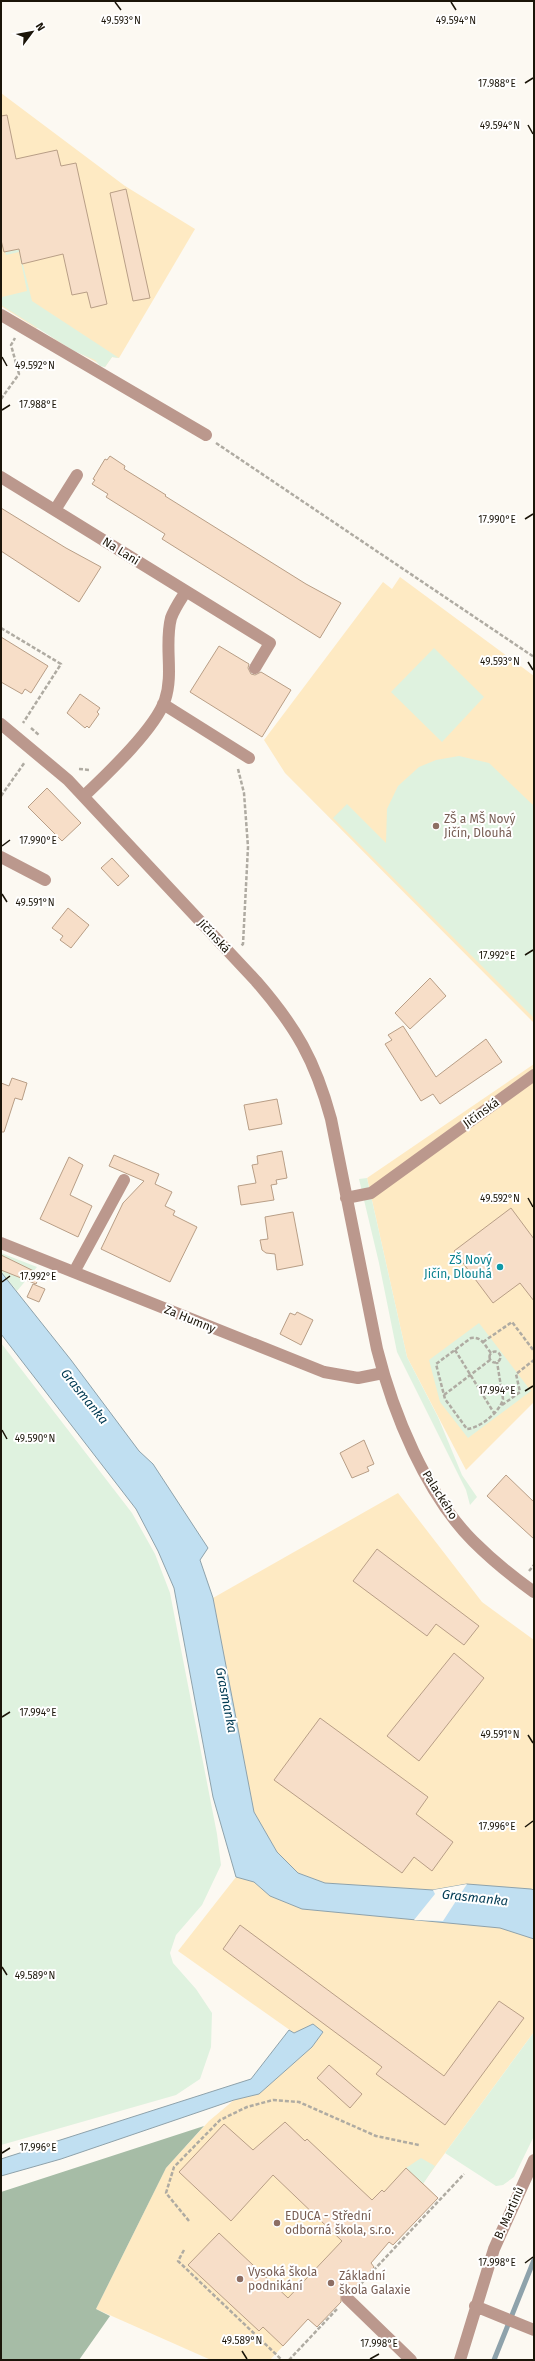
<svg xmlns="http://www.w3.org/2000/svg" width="535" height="2361" font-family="'Fira Sans',sans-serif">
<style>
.built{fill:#feeac3}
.green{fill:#dff2df}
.forest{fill:#a6bca6}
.water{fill:#c0dff1;stroke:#8ea2ab}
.pier{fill:#fcf9f2}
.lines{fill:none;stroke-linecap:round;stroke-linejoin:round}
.stream{stroke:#8ea2ab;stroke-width:5}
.building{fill:#f7dec8;stroke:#b89e86}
.path{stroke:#afaba2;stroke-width:2.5;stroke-dasharray:4 2;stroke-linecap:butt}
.minor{stroke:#bb988d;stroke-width:12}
.ticks{fill:none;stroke:#1b1509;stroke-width:1.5}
.education-dot{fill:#8d6e63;stroke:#fff;stroke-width:1.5}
.culture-dot{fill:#0f9aa8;stroke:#fff;stroke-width:1.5}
.labels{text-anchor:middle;stroke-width:4;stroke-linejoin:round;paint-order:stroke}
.street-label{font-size:12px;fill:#1b1509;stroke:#fff}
.education-label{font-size:12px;fill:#785e54;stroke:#fff;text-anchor:start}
.culture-label{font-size:12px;fill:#0d838f;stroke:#fff;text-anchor:end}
.water-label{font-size:13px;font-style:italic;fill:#003a53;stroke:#fff}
.ticks-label{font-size:10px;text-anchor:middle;fill:#1b1509;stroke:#fff;stroke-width:4;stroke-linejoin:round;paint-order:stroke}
</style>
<rect width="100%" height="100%" fill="#fcf9f2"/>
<path class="built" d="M 1,93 L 125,186 L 195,229 L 119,358 L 112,357 L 105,367 L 56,340 L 40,328 L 36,328 L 1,306 Z
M 400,577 L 534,676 L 534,1023 L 285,773 L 264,740 L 383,582 L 392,589 Z
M 534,1064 L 534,1402 L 466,1470 L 407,1357 L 367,1178 Z
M 398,1493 L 482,1602 L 534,1640 L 534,1889 L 433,1890 L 325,1883 L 298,1873 L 277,1852 L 254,1812 L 213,1598 Z
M 236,1877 L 254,1882 L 270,1896 L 302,1909 L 501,1928 L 534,1939 L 534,2032 L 423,2183 L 438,2198 L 393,2245 L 389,2242 L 371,2263 L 374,2267 L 317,2327 L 308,2319 L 270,2360 L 211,2360 L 96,2309 L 166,2168 L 209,2121 L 234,2100 L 259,2094 L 312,2047 L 323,2032 L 294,2033 L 178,1951 Z"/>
<path class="green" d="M 19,249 L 32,301 L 119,358 L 112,357 L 105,367 L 100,366 L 95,360 L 74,351 L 1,305 L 2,297 L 27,291 L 19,252 L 6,255 L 5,252 Z
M 434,648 L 484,697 L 442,742 L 391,692 Z
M 459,756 L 489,763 L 534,806 L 534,1018 L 333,818 L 347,804 L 386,843 L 387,809 L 398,786 L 419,767 L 436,760 Z
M 367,1178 L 407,1357 L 438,1417 L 462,1475 L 477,1497 L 470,1505 L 466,1490 L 397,1352 L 379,1263 L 359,1179 Z
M 1,1253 L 37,1267 L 17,1291 L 1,1272 Z
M 479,1323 L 531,1391 L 468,1438 L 440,1402 L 429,1360 Z
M 1,1343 L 132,1513 L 155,1554 L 170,1593 L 217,1834 L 221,1865 L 202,1905 L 176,1935 L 170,1953 L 173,1963 L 196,1989 L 212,2013 L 211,2047 L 200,2079 L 176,2095 L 1,2145 Z
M 534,2032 L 534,2136 L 514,2177 L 503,2185 L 496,2186 L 445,2153 Z
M 421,2158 L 435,2166 L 423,2184 L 406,2168 Z"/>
<path class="forest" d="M 204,2126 L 166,2168 L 96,2309 L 110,2316 L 79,2360 L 1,2360 L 1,2192 Z"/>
<path class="water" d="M 1,1272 L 71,1360 L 139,1451 L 153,1464 L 208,1548 L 200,1560 L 213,1598 L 254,1812 L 277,1852 L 298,1873 L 325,1883 L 433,1890 L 467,1884 L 531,1889 L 534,1890 L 534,1939 L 500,1928 L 302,1909 L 270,1896 L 254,1882 L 236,1877 L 213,1797 L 174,1588 L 158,1551 L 136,1509 L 1,1334 Z
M 313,2024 L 323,2032 L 312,2047 L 259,2094 L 234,2100 L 61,2159 L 1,2176 L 1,2159 L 251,2079 L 289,2030 L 294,2033 Z"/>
<path class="pier" d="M 467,1884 L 443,1921 L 414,1920 L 435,1894 L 433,1890 Z"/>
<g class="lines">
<path class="stream" d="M 494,2360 L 534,2260"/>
</g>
<path class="building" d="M 7,115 L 16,159 L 57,150 L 61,166 L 76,163 L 107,304 L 91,308 L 87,292 L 72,295 L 63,254 L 22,264 L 19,249 L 4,252 L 1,240 L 1,116 Z
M 126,189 L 150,298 L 133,301 L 110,193 Z
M 110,456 L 125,466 L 124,469 L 166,495 L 165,496 L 306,584 L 341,603 L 320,638 L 162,539 L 165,534 L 106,497 L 108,494 L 92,484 L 95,480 L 93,479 L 105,459 L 107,460 Z
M 1,508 L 66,548 L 101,567 L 79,602 L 1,551 Z
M 1,637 L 48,666 L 31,693 L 25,689 L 22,694 L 1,682 Z
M 219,646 L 249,664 L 248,668 L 251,674 L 255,675 L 261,672 L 291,690 L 262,737 L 190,692 Z
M 80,694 L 100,708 L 97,712 L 99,714 L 89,728 L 87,726 L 85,728 L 67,713 Z
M 47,788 L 81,823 L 62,841 L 28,807 Z
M 112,858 L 129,876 L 118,886 L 101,868 Z
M 68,908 L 89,925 L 71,948 L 60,940 L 63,936 L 52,928 Z
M 430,978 L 446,996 L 410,1029 L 395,1013 Z
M 403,1026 L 436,1077 L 486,1039 L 502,1062 L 440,1104 L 433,1094 L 421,1101 L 385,1044 L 392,1040 L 388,1035 Z
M 12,1078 L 27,1083 L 22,1100 L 15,1098 L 4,1132 L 1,1132 L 1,1083 L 9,1086 Z
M 277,1099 L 282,1124 L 249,1130 L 244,1105 Z
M 282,1151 L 287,1178 L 276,1180 L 277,1184 L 271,1185 L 274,1200 L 241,1205 L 238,1186 L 256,1183 L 252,1165 L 258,1164 L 257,1156 Z
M 114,1155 L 159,1174 L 155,1184 L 172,1192 L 165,1206 L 175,1211 L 173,1215 L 197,1227 L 170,1282 L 101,1249 L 123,1203 L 144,1181 L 109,1166 Z
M 69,1157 L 83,1165 L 70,1195 L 92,1206 L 78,1237 L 40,1219 Z
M 511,1208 L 534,1239 L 534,1301 L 520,1283 L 493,1303 L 454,1251 Z
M 293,1212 L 303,1265 L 277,1270 L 275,1254 L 266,1253 L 262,1250 L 260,1240 L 268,1239 L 265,1217 Z
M 1,1255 L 40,1274 L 36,1284 L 1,1270 Z
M 33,1284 L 45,1289 L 39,1302 L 27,1297 Z
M 297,1312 L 313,1320 L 301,1345 L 280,1334 L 290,1313 L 295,1315 Z
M 364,1440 L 374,1464 L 367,1467 L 369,1471 L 352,1478 L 340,1453 Z
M 506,1475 L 534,1502 L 534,1539 L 487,1496 Z
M 377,1549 L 479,1626 L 464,1645 L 436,1624 L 427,1636 L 353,1581 Z
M 454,1653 L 484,1678 L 419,1761 L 387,1736 Z
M 320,1718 L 428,1797 L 416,1814 L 453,1842 L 432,1871 L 414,1857 L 402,1873 L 274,1780 Z
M 240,1925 L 444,2076 L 499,2001 L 524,2018 L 445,2125 L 376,2074 L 382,2067 L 223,1949 Z
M 329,2065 L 362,2094 L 350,2108 L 317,2078 Z
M 285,2122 L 305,2141 L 307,2139 L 372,2200 L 382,2190 L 384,2192 L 406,2168 L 438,2198 L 393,2245 L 389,2242 L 371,2263 L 374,2267 L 351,2292 L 345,2291 L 341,2293 L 341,2302 L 317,2327 L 308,2319 L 283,2346 L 263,2327 L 259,2331 L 188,2265 L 219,2233 L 288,2298 L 342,2241 L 273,2175 L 231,2221 L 179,2172 L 224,2124 L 253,2150 Z"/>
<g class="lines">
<path class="path" d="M 1,399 L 19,374 L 11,345 L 15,338
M 216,443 L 534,657
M 1,628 L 61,664 L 23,723
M 31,728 L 39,735
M 79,769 L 90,770
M 238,769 L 244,793 L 248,847 L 243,944 L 241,946
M 1,796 L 25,762
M 483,1342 L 512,1322 L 534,1351
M 455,1350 L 494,1413
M489.5 1357a5.5 5.5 0 1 1 11 0a5.5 5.5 0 1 1-11 0Z
M 491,1353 C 485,1346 482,1336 471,1338 L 436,1364 L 445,1399 L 467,1429 C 480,1428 500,1412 503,1399 L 497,1362
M 444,1395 L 490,1360
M 502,1405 L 520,1392 L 516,1374 L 534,1360
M 529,1571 L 534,1565
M 189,2221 L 166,2193 L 174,2167 L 220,2120 L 247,2107 L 273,2100 L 299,2102 L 376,2136 L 419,2145
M 184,2250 L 178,2261 L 282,2360
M 357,2288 L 464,2174
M 289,2360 L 337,2309"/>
<path class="minor" d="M 1,315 L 206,435
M 1,477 L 270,643 L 255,668
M 55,510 L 77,475
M 163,704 L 249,758
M 1,724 L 68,780 L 256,981 C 296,1027 315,1060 331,1119 L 377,1349 C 393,1413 426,1494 473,1541 C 492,1560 513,1577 534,1592
M 84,796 C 106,775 155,729 165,700 C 174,673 164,645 171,618 C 174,609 181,599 186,591
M 1,857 L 45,880
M 346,1198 L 371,1193 L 534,1075
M 1,1243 L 324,1372 L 358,1378 L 383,1373
M 74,1272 L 124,1180
M 347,2298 L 411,2360
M 475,2306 L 534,2330
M 460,2360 L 494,2249 L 534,2160"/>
</g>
<path class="ticks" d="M 115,2 L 121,10M 451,2 L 456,10M 525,83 L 533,78M 528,125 L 533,134M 2,357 L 7,366M 2,410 L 10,405M 525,519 L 533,514M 528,662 L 533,670M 2,846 L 10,840M 2,894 L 7,902M 525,955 L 533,950M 528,1198 L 533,1207M 2,1282 L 10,1276M 525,1391 L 533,1386M 2,1430 L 7,1439M 2,1717 L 10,1712M 528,1735 L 533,1743M 525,1827 L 533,1821M 2,1967 L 7,1975M 2,2153 L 10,2148M 525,2263 L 533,2257M 242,2351 L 247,2359M 370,2359 L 379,2354"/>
<g class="education-dot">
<circle cx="436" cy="826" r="4"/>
<circle cx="277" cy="2223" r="4"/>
<circle cx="240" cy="2279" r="4"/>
<circle cx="331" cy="2283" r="4"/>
</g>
<circle class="culture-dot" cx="500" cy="1267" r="4"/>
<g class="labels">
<g class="street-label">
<text transform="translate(121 551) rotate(32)" y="4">Na Lani</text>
<text transform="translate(214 936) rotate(47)" y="4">Jičínská</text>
<text transform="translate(481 1113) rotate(-36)" y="4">Jičínská</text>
<text transform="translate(190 1319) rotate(22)" y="4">Za Humny</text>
<text transform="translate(440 1495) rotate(58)" y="4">Palackého</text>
<text transform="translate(509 2213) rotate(-66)" y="4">B. Martinů</text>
</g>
<g class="education-label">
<text x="444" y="823">ZŠ a MŠ Nový<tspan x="444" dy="14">Jičín, Dlouhá</tspan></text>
<text x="285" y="2220">EDUCA - Střední<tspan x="285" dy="14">odborná škola, s.r.o.</tspan></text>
<text x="248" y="2276">Vysoká škola<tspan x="248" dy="14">podnikání</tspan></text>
<text x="339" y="2280">Základní<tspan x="339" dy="14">škola Galaxie</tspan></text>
</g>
<g class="culture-label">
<text x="492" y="1264">ZŠ Nový<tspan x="492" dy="14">Jičín, Dlouhá</tspan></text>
</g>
<g class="water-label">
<text transform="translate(85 1396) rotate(51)" y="5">Grasmanka</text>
<text transform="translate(227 1700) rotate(79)" y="5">Grasmanka</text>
<text transform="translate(475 1897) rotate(6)" y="5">Grasmanka</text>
</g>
</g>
<g class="ticks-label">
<text x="121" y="24">49.593°N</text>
<text x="456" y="24">49.594°N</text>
<text x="497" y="87">17.988°E</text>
<text x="500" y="129">49.594°N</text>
<text x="35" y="369">49.592°N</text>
<text x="38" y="408">17.988°E</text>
<text x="497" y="523">17.990°E</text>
<text x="500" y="665">49.593°N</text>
<text x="38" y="844">17.990°E</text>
<text x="35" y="906">49.591°N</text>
<text x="497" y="959">17.992°E</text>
<text x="500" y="1202">49.592°N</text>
<text x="38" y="1280">17.992°E</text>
<text x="497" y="1394">17.994°E</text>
<text x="35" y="1442">49.590°N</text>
<text x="38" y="1716">17.994°E</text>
<text x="500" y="1738">49.591°N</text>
<text x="497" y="1830">17.996°E</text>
<text x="35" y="1979">49.589°N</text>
<text x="38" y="2151">17.996°E</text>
<text x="497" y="2266">17.998°E</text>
<text x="242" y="2344">49.589°N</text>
<text x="379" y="2347">17.998°E</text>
</g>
<rect width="535" height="2361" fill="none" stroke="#1b1509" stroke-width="4"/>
<g transform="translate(32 32) rotate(58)" stroke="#ffffff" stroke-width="3" paint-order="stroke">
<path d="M0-3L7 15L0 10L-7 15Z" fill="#1b1509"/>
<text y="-6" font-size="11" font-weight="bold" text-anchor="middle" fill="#1b1509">N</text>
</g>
</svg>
